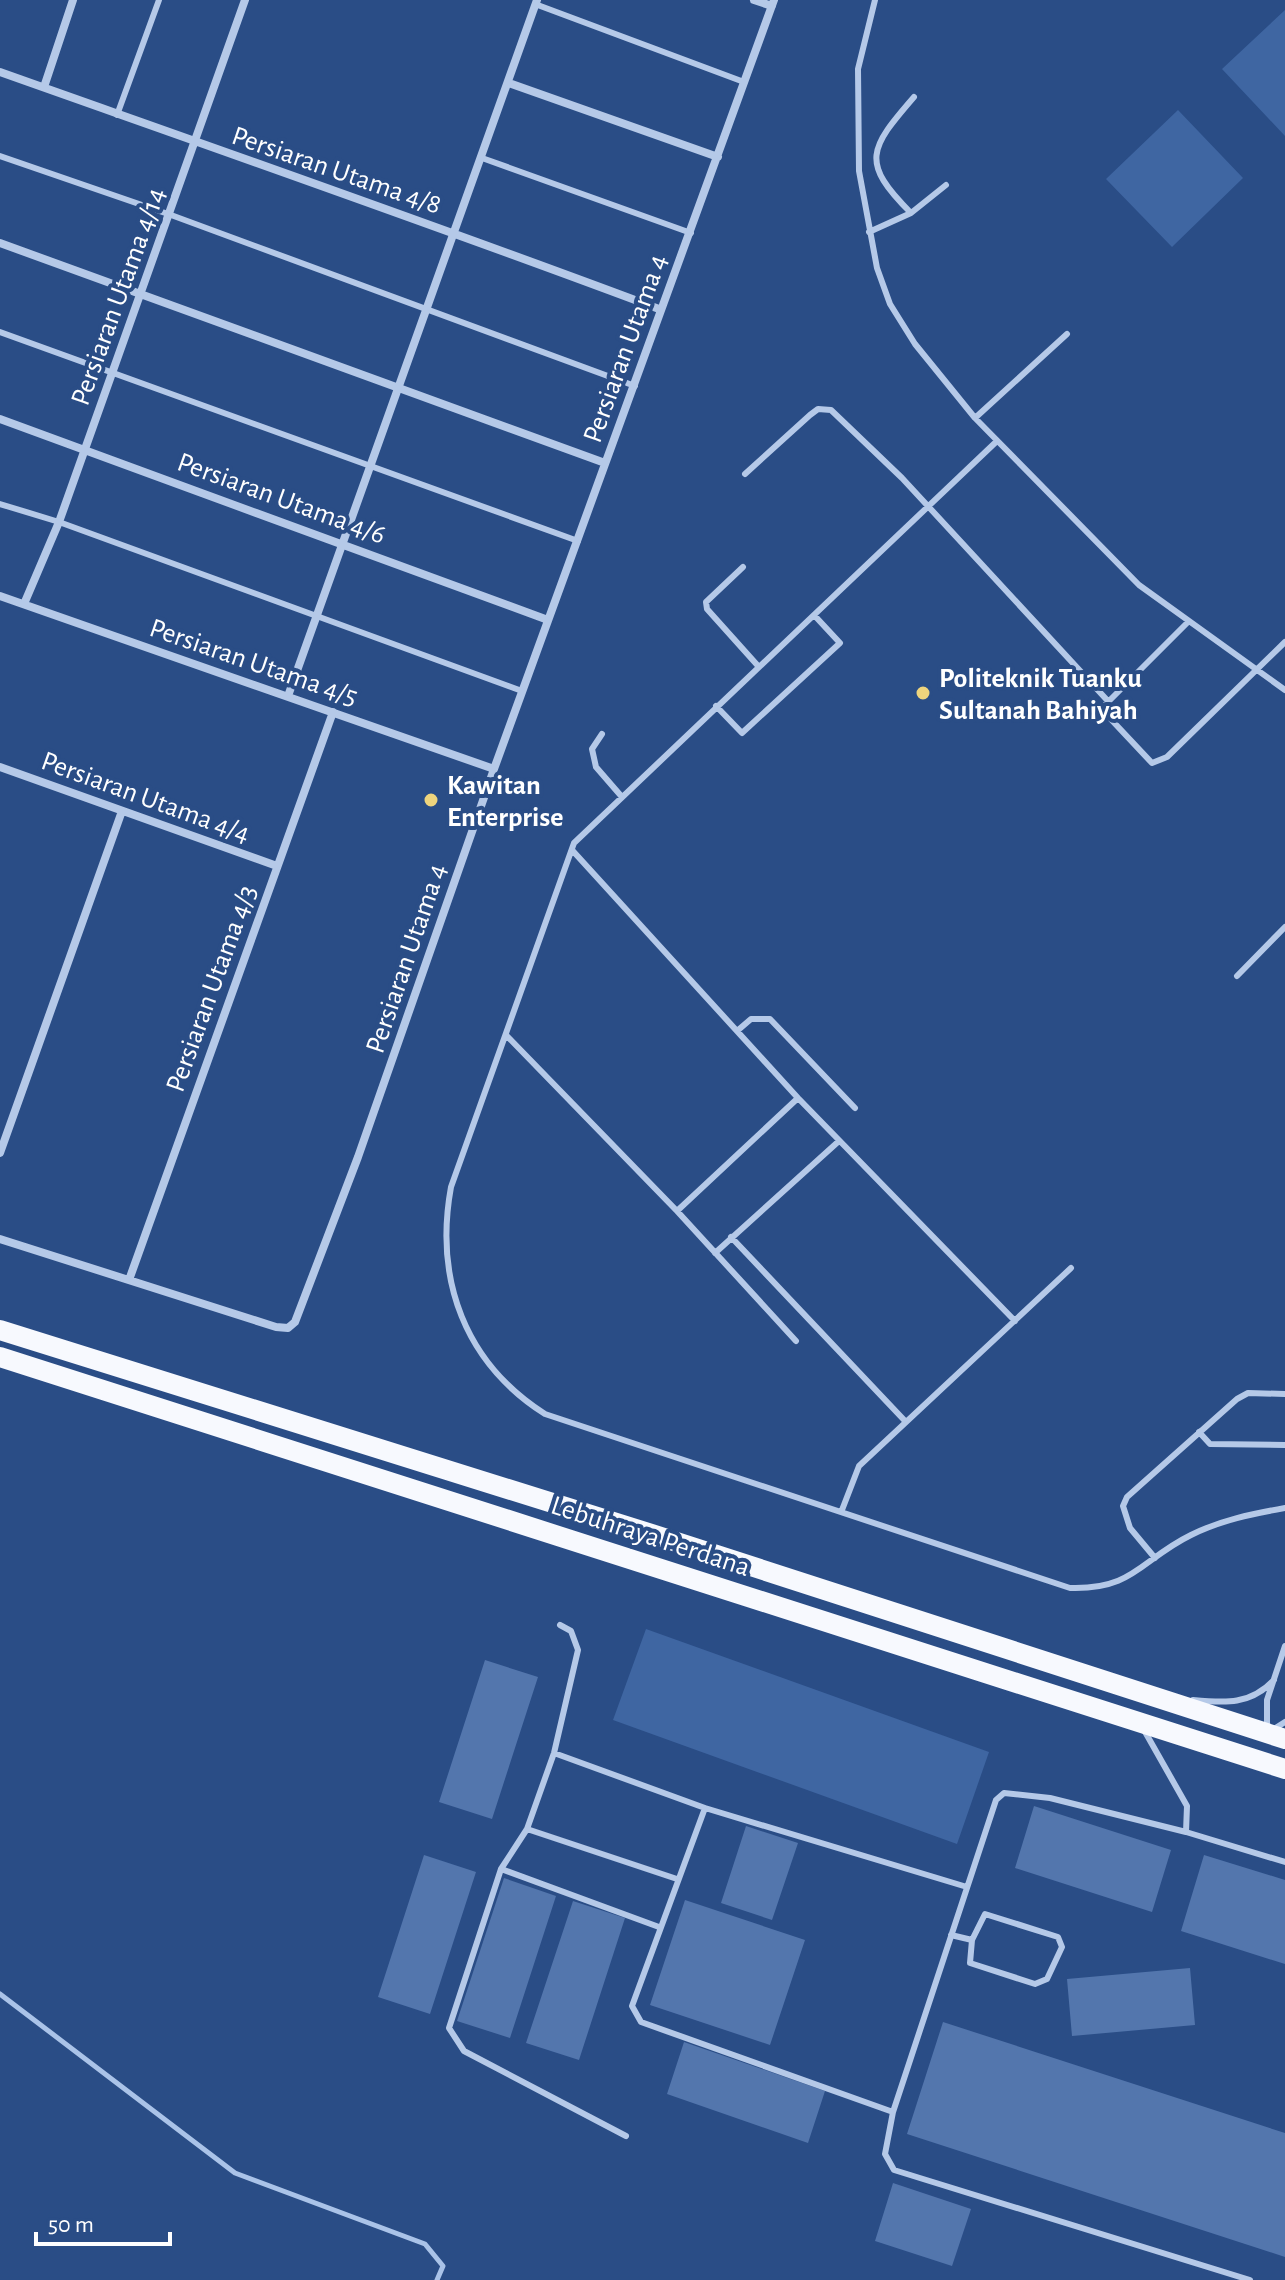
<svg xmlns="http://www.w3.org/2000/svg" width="1285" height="2280" font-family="'Alegreya Sans',sans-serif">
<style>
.grass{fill:#3f66a2}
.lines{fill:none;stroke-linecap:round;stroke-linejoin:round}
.stream{stroke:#aac3e8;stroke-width:5}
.building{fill:#5376ad}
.lane{stroke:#b5c9e8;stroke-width:6}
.street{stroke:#b5c9e8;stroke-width:8}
.primary{stroke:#f7f9fe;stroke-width:20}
.poi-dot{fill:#eed47d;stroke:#2a4d86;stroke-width:3}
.labels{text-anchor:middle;stroke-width:8;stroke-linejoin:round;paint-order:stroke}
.street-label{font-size:28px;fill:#fff;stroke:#2a4d86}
.poi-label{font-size:28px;font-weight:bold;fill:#fff;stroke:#2a4d86;text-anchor:start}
</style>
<rect width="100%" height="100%" fill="#2a4d86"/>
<path class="grass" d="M 1285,10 L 1285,136 L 1222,69 Z
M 1178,110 L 1243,178 L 1172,247 L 1106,179 Z
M 646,1629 L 989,1752 L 957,1844 L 613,1720 Z"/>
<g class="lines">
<path class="stream" d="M 0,1994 L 235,2173 L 425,2244 L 443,2266 L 437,2280"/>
</g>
<path class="building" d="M 485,1660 L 538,1677 L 492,1819 L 439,1802 Z
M 1034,1806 L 1171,1850 L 1152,1912 L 1015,1868 Z
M 746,1826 L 798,1843 L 772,1920 L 721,1903 Z
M 424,1855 L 476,1872 L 430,2014 L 378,1997 Z
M 1204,1855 L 1285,1880 L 1285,1964 L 1181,1931 Z
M 504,1878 L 556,1896 L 510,2038 L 457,2021 Z
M 685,1900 L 805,1940 L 770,2045 L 650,2005 Z
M 573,1901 L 625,1918 L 579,2060 L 526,2043 Z
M 1190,1968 L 1195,2025 L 1072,2036 L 1067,1979 Z
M 943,2022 L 1285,2133 L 1285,2257 L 907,2134 Z
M 684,2042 L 825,2091 L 808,2143 L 667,2094 Z
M 893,2183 L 971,2209 L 952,2266 L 875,2241 Z"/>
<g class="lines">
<path class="lane" d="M 875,0 L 858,69 L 859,171 L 877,268 L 890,304 L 915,344 L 975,418 L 1139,585 L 1285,690
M 535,4 L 744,82
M 117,115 L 159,0
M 0,156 L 171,215 L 635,386
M 482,158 L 691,233
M 911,213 C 860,162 869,149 914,97
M 869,232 L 911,213 L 946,185
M 0,332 L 578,541
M 975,418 L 1067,334
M 997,441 L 574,843 L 451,1187 C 434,1280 465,1363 545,1414 L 1070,1588 C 1134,1590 1140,1560 1191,1535 C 1221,1520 1252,1514 1285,1508
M 745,474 L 810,415 L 818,409 L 831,410 L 902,478 L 1107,700
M 0,504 L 59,522 L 522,691
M 743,567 L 706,602 L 707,609 L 759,667
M 1188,622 L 1104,706 L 1105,713 L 1152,763 L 1167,757 L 1285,642
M 716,706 L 742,733 L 840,643 L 814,615
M 602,734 L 592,749 L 596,767 L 622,797
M 572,850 L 798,1098 L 1015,1321
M 1237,976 L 1285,927
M 737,1031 L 751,1019 L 770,1019 L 855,1108
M 506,1035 L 677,1211 L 796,1341
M 677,1211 L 798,1098
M 731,1237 L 906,1422
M 715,1253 L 839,1141
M 1199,1432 L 1210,1444 L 1285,1445
M 842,1510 L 859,1466 L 1071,1268
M 1155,1558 L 1130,1528 L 1123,1506 L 1127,1497 L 1237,1399 L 1248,1393 L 1285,1394
M 560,1625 L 571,1631 L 578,1650 L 554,1753 L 527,1829 L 501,1869 L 449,2028 L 464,2051 L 626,2136
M 1193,1700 C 1226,1703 1250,1705 1274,1680
M 1267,1729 L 1267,1700 L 1285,1646
M 1274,1729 L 1285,1722
M 1144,1730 L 1187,1806 L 1186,1832
M 554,1753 L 705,1808 L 967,1887
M 705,1808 L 632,2006 L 641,2022 L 893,2112
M 527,1829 L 677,1879
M 501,1869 L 659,1927
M 985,1914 L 1058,1937 L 1062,1947 L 1047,1979 L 1035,1984 L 970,1963 L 972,1940 Z
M 951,1935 L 972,1940
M 1250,2280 L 894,2170 L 885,2154 L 893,2112 L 996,1800 L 1004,1793 L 1050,1798 L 1186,1832 L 1285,1862"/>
<path class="street" d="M 754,0 L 772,6
M 0,72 C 220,150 441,227 659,309
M 509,83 L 718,157
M 44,87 L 73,0
M 0,243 L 605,463
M 0,419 L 548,620
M 0,596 L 494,769
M 24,604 L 59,522 L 245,0
M 288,696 L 537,0
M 0,767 L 277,866
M 0,1153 L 122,811
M 0,1239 L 276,1327 L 288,1328 L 295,1322 L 358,1157 L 494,769 L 774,0
M 129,1280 L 333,712"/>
<path class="primary" d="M 0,1330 L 658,1536 L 1285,1739
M 0,1357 L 1285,1769"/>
</g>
<g class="poi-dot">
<circle cx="923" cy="693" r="8"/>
<circle cx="431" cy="800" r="8"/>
</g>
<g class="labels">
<g class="street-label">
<text transform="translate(337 169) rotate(19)" y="10">Persiaran Utama 4/8</text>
<text transform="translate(117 296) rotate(-70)" y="10">Persiaran Utama 4/14</text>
<text transform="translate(624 348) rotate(-70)" y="10">Persiaran Utama 4</text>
<text transform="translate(282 497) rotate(20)" y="10">Persiaran Utama 4/6</text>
<text transform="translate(254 661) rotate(19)" y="10">Persiaran Utama 4/5</text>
<text transform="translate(146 796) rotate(20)" y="10">Persiaran Utama 4/4</text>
<text transform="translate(405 958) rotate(-71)" y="10">Persiaran Utama 4</text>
<text transform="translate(210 988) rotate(-70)" y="10">Persiaran Utama 4/3</text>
<text transform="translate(651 1535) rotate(18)" y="10">Lebuhraya Perdana</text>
</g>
<g class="poi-label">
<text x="939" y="687">Politeknik Tuanku<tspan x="939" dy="32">Sultanah Bahiyah</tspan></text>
<text x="447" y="794">Kawitan<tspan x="447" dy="32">Enterprise</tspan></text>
</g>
</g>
<path d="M36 2232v12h134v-12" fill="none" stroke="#ffffff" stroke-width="4"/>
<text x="48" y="2232" font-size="24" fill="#ffffff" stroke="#2a4d86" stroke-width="6" paint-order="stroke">50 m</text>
</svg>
